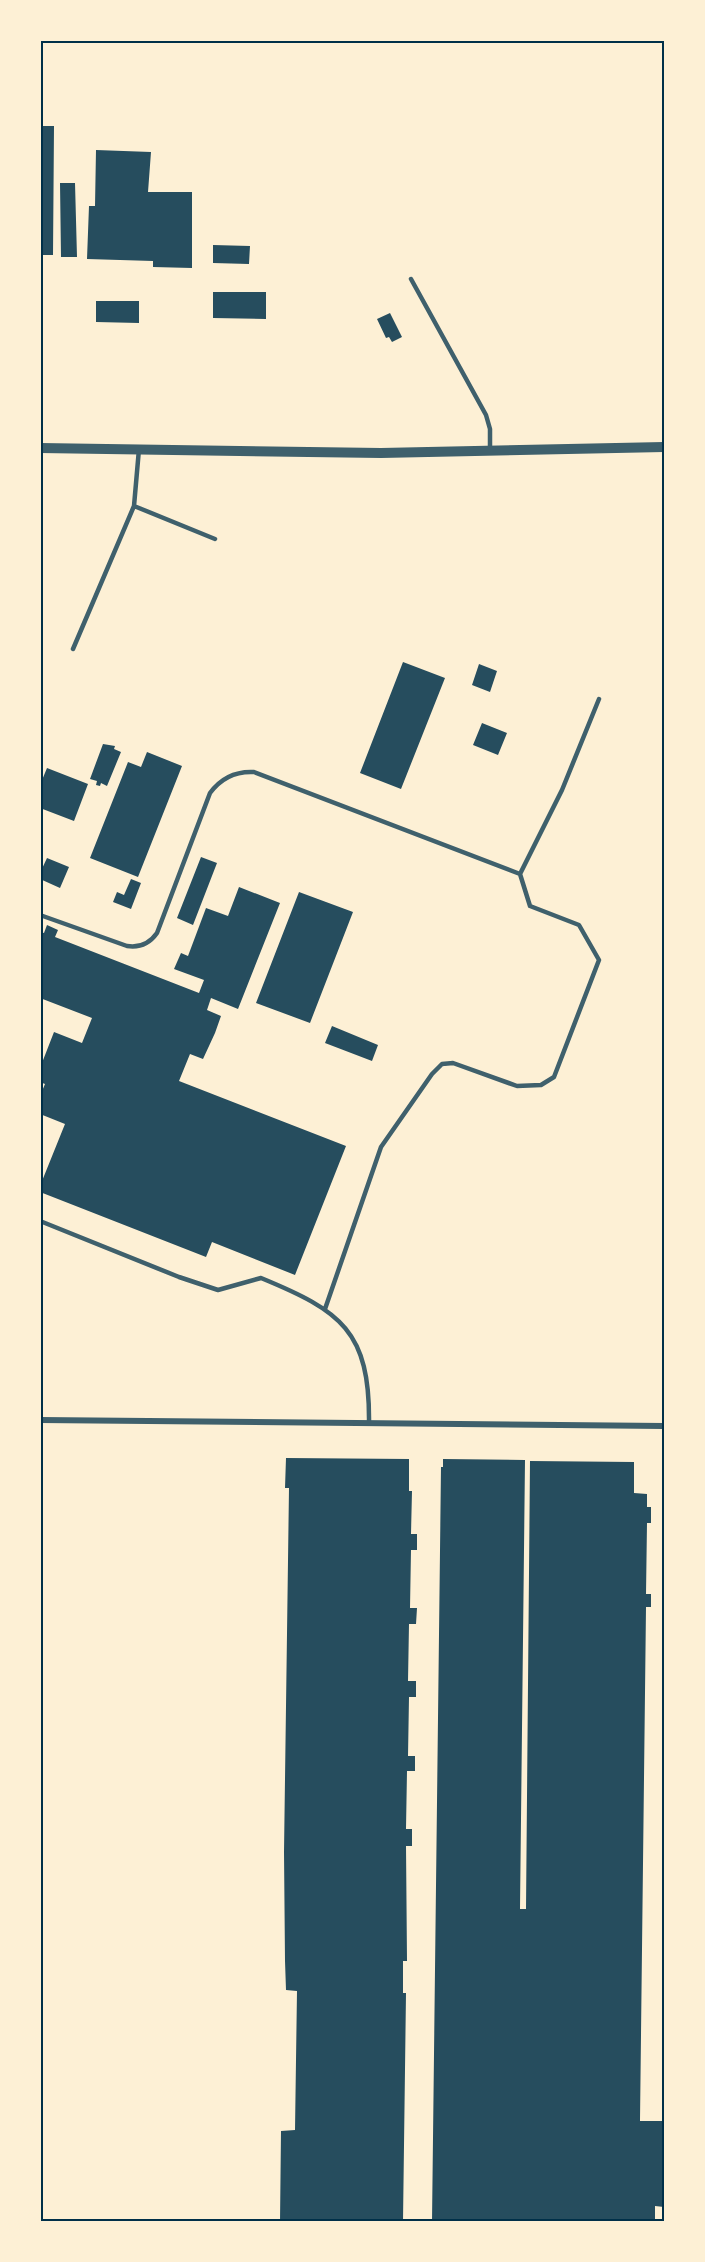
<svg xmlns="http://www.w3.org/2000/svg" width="705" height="2262" font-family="'Work Sans',sans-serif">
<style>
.building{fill:#264d5e}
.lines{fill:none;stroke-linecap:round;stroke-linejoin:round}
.service{stroke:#3f606c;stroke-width:4.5}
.minor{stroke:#3f606c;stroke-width:6}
.tertiary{stroke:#3f606c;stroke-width:10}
.neatline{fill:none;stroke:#003049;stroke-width:2}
</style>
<rect width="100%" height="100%" fill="#fdf0d5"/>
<path class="building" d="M 40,126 L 54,126 L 53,255 L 40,255 Z
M 96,150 L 151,152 L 148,192 L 192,192 L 192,268 L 153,267 L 153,261 L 87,259 L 89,206 L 95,206 Z
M 60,183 L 75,183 L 77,257 L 61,257 Z
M 213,245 L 250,246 L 249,264 L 213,263 Z
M 213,292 L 266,292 L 266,319 L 213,318 Z
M 96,301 L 139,301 L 139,323 L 96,322 Z
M 390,313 L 402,337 L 392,342 L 389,337 L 386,338 L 377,319 Z
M 403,662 L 445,678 L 401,789 L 360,773 Z
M 479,664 L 497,671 L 490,692 L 472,685 Z
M 482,723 L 507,733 L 498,755 L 473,745 Z
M 103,744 L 115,746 L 114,749 L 121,752 L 107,786 L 101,783 L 100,786 L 96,785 L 97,781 L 90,779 Z
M 147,752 L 182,766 L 138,877 L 90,858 L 128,762 L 141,767 Z
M 47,768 L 88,784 L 74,821 L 40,808 L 40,785 Z
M 201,857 L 217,863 L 193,925 L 177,918 Z
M 47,858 L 69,867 L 60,888 L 40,879 L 40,873 Z
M 131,879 L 141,883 L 131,909 L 113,902 L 117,892 L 124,895 Z
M 239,887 L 280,903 L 238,1009 L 211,998 L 207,1010 L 221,1016 L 215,1033 L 203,1059 L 190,1054 L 179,1081 L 346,1146 L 295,1275 L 212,1242 L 206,1257 L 40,1192 L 40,1186 L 65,1124 L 40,1114 L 40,1096 L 45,1084 L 40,1082 L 40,1068 L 54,1032 L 82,1043 L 92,1018 L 40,998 L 40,932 L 44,933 L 47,925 L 58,930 L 55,937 L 199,993 L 204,980 L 174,969 L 181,953 L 188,956 L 206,908 L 228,916 Z
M 299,892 L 353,912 L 310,1023 L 256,1003 Z
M 332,1026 L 378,1045 L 372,1061 L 325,1043 Z
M 286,1458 L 409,1459 L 409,1491 L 412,1491 L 411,1534 L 417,1534 L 417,1550 L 411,1550 L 410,1608 L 417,1608 L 416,1624 L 409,1624 L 408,1681 L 416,1681 L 416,1697 L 409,1697 L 408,1756 L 415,1756 L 415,1771 L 407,1771 L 406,1829 L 412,1829 L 412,1846 L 406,1846 L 407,1961 L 403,1961 L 403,1993 L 406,1993 L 403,2222 L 280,2222 L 281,2131 L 295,2130 L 297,1991 L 286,1990 L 285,1961 L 284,1852 L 289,1488 L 285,1488 Z
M 443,1459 L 525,1460 L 520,1909 L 526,1909 L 530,1461 L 634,1462 L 634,1493 L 647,1494 L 647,1507 L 651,1507 L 651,1523 L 647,1523 L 646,1594 L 651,1594 L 651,1607 L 646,1607 L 640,2121 L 664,2121 L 664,2207 L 655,2206 L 655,2222 L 432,2222 L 441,1467 L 443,1467 Z"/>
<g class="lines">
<path class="service" d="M 411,279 L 486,415 L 490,429 L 490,451
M 134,506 L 215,539
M 73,649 L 134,506 L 139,449
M 40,915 L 127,946 C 140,948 150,943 157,933 L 210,793 C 221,778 235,771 254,772 L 520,874
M 40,1221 L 179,1277 L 218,1290 L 261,1278 C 341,1311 370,1331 369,1423
M 325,1309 L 381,1147 L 432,1074 L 442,1064 L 453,1063 L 517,1086 L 541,1085 L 554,1077 L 599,960 L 579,925 L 530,906 L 520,874 L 562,790 L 599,699"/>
<path class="minor" d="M 40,1420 L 664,1426"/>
<path class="tertiary" d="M 40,448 L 381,453 L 664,447"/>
</g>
<rect width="705" height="2262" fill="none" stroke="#fdf0d5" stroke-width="84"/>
<rect x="42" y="42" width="621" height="2178" class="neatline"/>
</svg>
